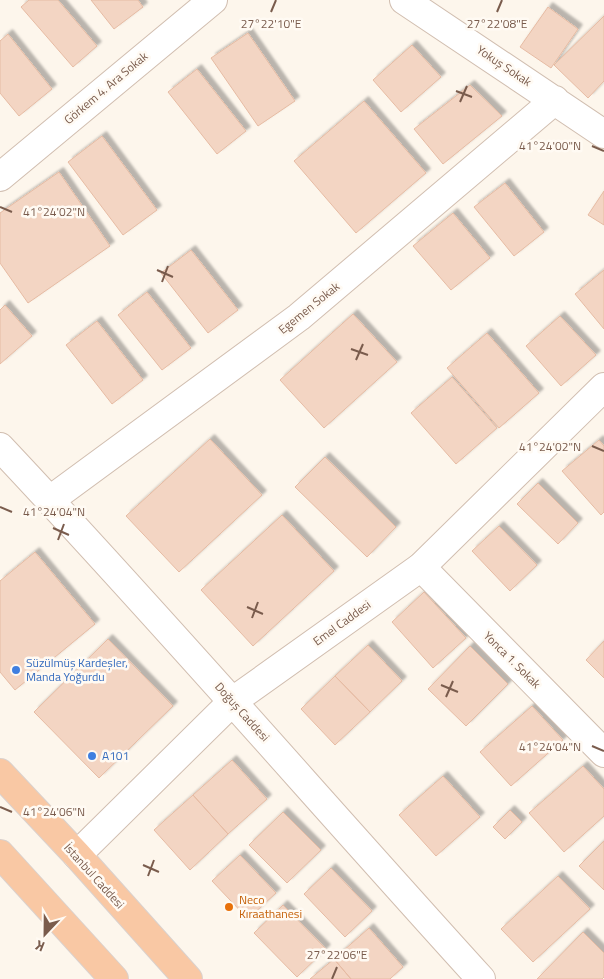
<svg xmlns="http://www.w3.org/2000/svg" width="604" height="979" font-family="'Titillium Web',sans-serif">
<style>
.building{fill:#f3d5c3;stroke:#e6bba3;filter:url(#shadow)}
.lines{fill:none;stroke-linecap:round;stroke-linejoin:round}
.minor-casing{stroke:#d1beb0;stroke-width:30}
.tertiary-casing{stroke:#d1beb0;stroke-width:30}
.trunk-casing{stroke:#dad1cd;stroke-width:30}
.minor{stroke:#fff;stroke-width:28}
.tertiary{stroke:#fff;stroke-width:28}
.trunk{stroke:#f9c8a4;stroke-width:28}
.ticks{fill:none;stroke:#7a5c4d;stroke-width:2}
.shop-dot{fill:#3f7fe0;stroke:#fffaf3;stroke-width:2}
.food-dot{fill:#e8710a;stroke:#fffaf3;stroke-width:2}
.labels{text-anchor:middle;stroke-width:5;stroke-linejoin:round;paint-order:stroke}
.street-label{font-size:12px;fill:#7a5c4d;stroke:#fffaf3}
.shop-label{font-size:12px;fill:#366cbe;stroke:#fffaf3;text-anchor:start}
.food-label{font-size:12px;fill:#c56008;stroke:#fffaf3;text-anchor:start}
.ticks-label{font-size:12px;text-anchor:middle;fill:#7a5c4d;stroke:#fffaf3;stroke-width:5;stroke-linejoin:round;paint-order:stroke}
</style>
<defs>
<filter id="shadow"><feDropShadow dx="4.5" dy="-4.5" stdDeviation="1" flood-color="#0004"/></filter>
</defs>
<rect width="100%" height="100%" fill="#fdf6ec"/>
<path class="building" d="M 29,0 L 58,0 L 97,46 L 73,67 L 21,7 Z
M 91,0 L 138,0 L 143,7 L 114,29 Z
M 548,7 L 578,29 L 551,68 L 520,47 Z
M 604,16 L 604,81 L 588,98 L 554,65 Z
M 248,33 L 295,101 L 258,126 L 211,58 Z
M 8,34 L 52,89 L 19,116 L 0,93 L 0,41 Z
M 412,45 L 441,77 L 401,112 L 373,80 Z
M 197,69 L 246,131 L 217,154 L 168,92 Z
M 470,85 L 502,116 L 443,164 L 414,129 Z
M 364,101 L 426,173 L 356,233 L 294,161 Z
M 102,136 L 157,210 L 123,235 L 68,162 Z
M 59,172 L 110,246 L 28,303 L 0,263 L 0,213 Z
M 505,183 L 544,232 L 514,256 L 474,207 Z
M 604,191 L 604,225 L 588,215 Z
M 453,213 L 490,258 L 451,290 L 413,246 Z
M 191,250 L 238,310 L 208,333 L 161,273 Z
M 604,270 L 604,329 L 575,294 Z
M 147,292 L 191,348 L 162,370 L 118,315 Z
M 5,305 L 32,336 L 0,364 L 0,310 Z
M 353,314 L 397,362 L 324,428 L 280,380 Z
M 560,316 L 596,355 L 561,386 L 526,346 Z
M 97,321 L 143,380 L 112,404 L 66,345 Z
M 487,333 L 539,393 L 499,428 L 447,368 Z
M 452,377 L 497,428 L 456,464 L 411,413 Z
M 210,439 L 262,495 L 179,572 L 126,516 Z
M 599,440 L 604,446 L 604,512 L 601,515 L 562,471 Z
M 325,457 L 396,527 L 367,557 L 295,487 Z
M 538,483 L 578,523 L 558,544 L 517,504 Z
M 282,515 L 334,571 L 253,646 L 201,590 Z
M 499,526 L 537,565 L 510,591 L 472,551 Z
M 35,552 L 95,624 L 15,690 L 0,672 L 0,581 Z
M 424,592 L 466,638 L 433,668 L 392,622 Z
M 108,639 L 173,706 L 99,778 L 34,712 Z
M 604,641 L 604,678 L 586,660 Z
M 368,645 L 402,681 L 370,712 L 335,676 Z
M 470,646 L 508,684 L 466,726 L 428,689 Z
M 335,676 L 370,712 L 335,745 L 301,709 Z
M 532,706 L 563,740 L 511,786 L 480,752 Z
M 232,760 L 267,799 L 228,834 L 193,795 Z
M 583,766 L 604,789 L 604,816 L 564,852 L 529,813 Z
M 443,776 L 480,817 L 436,856 L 399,815 Z
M 193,795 L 228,834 L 190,870 L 154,830 Z
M 510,810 L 522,822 L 505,839 L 493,827 Z
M 283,812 L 321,850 L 287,883 L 249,845 Z
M 604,841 L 604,890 L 579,866 Z
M 240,855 L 276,893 L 248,919 L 212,881 Z
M 331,868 L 372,911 L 345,937 L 304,894 Z
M 558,876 L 590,909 L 533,962 L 501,929 Z
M 283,905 L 326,949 L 297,977 L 254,933 Z
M 369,928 L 403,967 L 390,979 L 351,979 L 334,959 Z
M 583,932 L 604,953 L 604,977 L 602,979 L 537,979 Z
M 334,959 L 351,979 L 310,979 Z"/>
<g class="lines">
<defs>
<path id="minor" d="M 404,0 L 604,134
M 0,177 L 213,0
M 50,500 L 299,317 L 555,100
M 421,567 L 604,753"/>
<path id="tertiary" d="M 0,447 C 164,621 320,802 481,979
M 77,855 L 233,701 L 421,567 L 604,387"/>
<path id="trunk" d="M 0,773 L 77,855 L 188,979
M 0,854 L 114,979"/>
</defs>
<use href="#minor" class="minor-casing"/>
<use href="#tertiary" class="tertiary-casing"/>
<use href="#trunk" class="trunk-casing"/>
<use href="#minor" class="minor"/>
<use href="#tertiary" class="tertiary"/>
<use href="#trunk" class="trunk"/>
</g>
<path class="ticks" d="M 271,12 L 276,0M 497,12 L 502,0M 456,91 L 472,97M 460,102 L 467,86M 592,146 L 604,151M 0,207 L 12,212M 157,270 L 173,277M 162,282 L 168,266M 351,349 L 368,355M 356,360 L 363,344M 592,446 L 604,451M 0,507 L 12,512M 53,528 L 69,535M 58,540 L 64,524M 247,607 L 263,614M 252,618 L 258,602M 441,685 L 458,692M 446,697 L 453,681M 592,746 L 604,751M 0,807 L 12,812M 143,865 L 159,872M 148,876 L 154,860M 332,979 L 337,967"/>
<g class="shop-dot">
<circle cx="16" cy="670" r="5"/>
<circle cx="92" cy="756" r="5"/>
</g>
<circle class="food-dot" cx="229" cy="907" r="5"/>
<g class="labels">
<g class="street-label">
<text transform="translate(504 66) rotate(34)" y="4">Yokuş Sokak</text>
<text transform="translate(106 88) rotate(-40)" y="4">Görkem 4. Ara Sokak</text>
<text transform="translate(309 308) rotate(-39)" y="4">Egemen Sokak</text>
<text transform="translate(342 623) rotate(-36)" y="4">Emel Caddesi</text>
<text transform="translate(512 660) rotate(45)" y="4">Yonca 1. Sokak</text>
<text transform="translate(242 712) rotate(48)" y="4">Doğuş Caddesi</text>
<text transform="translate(94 876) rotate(48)" y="4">İstanbul Caddesi</text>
</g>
<g class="shop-label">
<text x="26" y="667">Süzülmüş Kardeşler,<tspan x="26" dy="14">Manda Yoğurdu</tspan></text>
<text x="102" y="760">A101</text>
</g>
<g class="food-label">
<text x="239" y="904">Neco<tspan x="239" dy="14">Kıraathanesi</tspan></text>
</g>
</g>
<g class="ticks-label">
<text x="271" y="28">27°22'10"E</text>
<text x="497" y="28">27°22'08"E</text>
<text x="550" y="150">41°24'00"N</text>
<text x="54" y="216">41°24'02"N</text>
<text x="550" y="451">41°24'02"N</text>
<text x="54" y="516">41°24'04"N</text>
<text x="550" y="751">41°24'04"N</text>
<text x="54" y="816">41°24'06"N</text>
<text x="337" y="959">27°22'06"E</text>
</g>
<g transform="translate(45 934) rotate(202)" stroke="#fffaf3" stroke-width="4" paint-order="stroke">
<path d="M0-4L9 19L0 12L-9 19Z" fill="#7a5c4d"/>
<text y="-8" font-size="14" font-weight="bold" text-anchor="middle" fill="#7a5c4d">K</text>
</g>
</svg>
